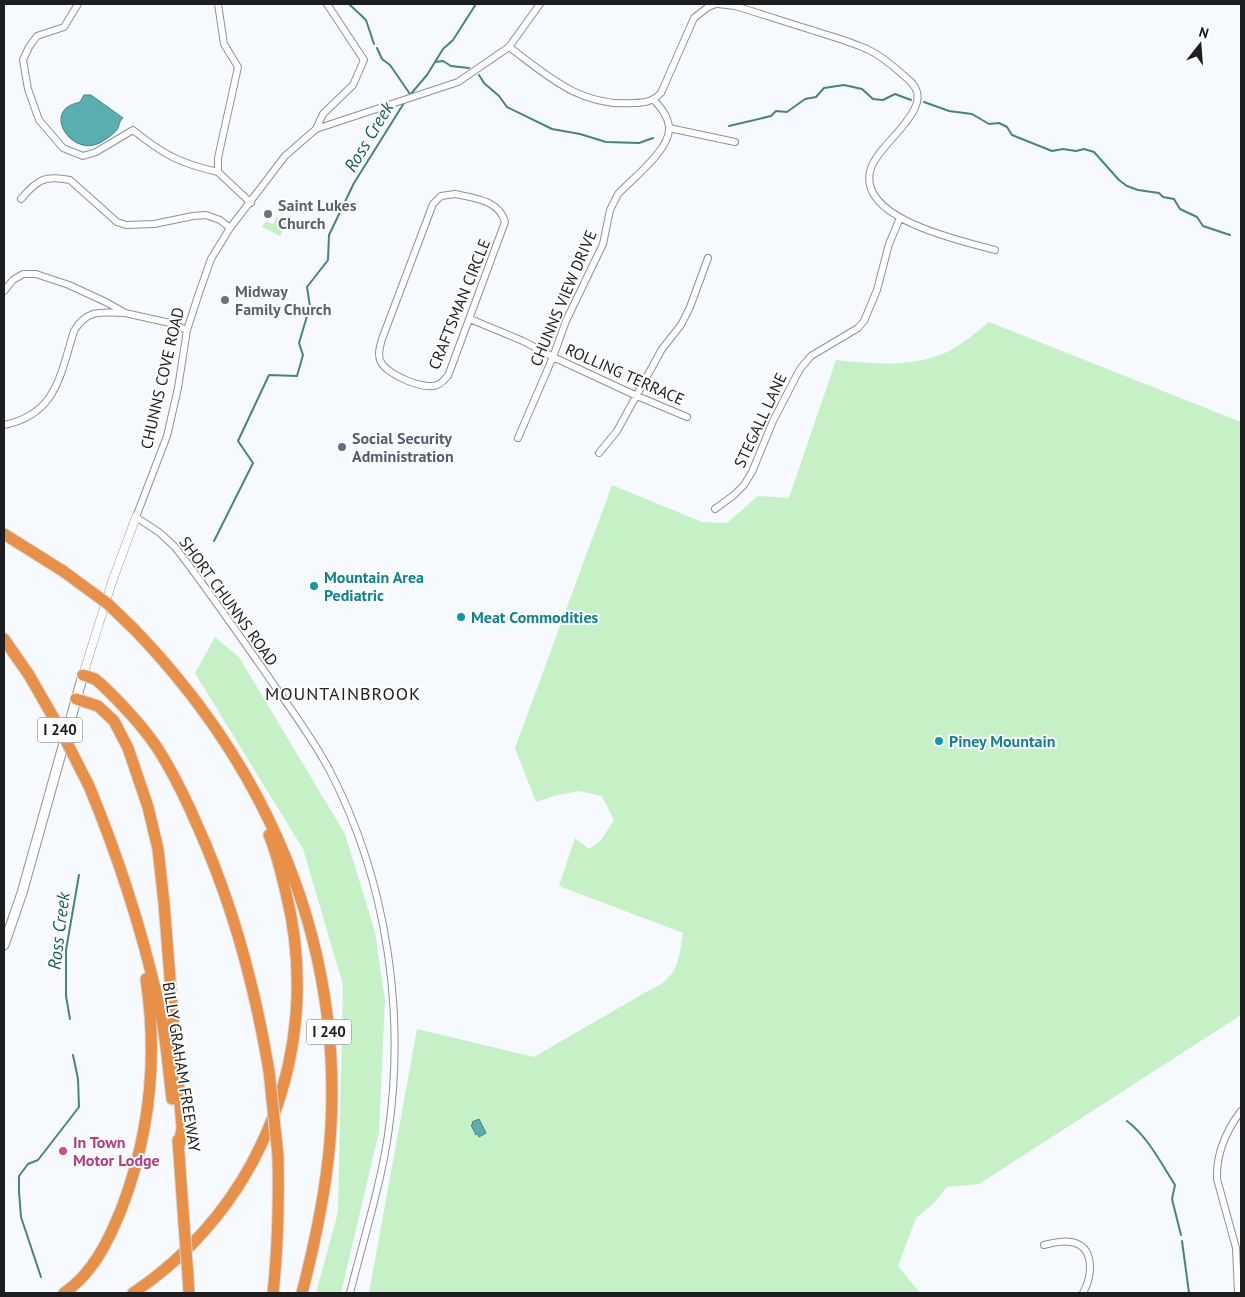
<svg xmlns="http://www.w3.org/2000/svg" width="1245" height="1297" font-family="'PT Sans',sans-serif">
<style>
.green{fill:#c6f0c6}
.water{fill:#5baeb0;stroke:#488384}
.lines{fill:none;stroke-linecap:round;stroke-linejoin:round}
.stream{stroke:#488384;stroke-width:2}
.minor-casing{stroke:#8d9196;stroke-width:8}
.tertiary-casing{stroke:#8d9196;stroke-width:9}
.secondary-casing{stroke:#8d9196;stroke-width:11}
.motorway-casing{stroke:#d6d6d7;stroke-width:13}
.minor{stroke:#fff;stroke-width:6}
.tertiary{stroke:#fff;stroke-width:8}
.secondary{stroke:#fff;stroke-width:9}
.motorway{stroke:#e99048;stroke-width:11}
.motorway-bridge-casing{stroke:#d6d6d7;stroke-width:13;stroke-linecap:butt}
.motorway-bridge{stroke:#e99048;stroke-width:11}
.worship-dot{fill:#6b7280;stroke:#fff;stroke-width:2}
.service-dot{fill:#5c6f8a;stroke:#fff;stroke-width:2}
.culture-dot{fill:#0f9aa8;stroke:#fff;stroke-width:2}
.hotel-dot{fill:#d1479c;stroke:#fff;stroke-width:2}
.labels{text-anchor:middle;stroke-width:4;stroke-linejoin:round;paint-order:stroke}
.shield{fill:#fff;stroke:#606262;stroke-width:1}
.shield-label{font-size:15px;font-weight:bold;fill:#1c1e1f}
.worship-label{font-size:16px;font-weight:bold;fill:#5b616d;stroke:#fff;text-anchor:start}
.street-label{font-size:16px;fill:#1c1e1f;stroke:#fff}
.service-label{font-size:16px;font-weight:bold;fill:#4e5e75;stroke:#fff;text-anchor:start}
.culture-label{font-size:16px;font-weight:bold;fill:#0d838f;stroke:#fff;text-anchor:start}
.hotel-label{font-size:16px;font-weight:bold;fill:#b23c85;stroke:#fff;text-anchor:start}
.water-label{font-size:18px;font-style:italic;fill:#155c5e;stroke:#fff}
.neighbourhood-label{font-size:18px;letter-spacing:1px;fill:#1c1e1f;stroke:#fff}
</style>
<rect width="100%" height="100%" fill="#f6faff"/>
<path class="green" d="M 277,217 L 287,222 L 280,236 L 262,227 L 266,221 L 273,224 Z
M 989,322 L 1241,422 L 1241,1015 L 979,1184 L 947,1187 L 933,1204 L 916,1218 L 898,1266 L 920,1293 L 369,1293 L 417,1029 L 534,1057 L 646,992 C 678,978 678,964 683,933 L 559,886 L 575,838 L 589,849 L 601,840 L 614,820 L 602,796 L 579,791 L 558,795 L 536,802 L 515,748 L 612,485 L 702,522 L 727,523 L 758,496 L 789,498 L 836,360 C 875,364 911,368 947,352 C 962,345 976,332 989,322 Z
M 215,637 L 239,657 L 345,834 L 375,932 L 385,1001 L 379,1132 L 341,1293 L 316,1293 L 338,1212 L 343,985 L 303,849 L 195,673 Z"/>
<path class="water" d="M 84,95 L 91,95 L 123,118 C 119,122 120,123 118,128 C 116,132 107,139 103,141 C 77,159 46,120 69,106 C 72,104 77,103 80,102 Z
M 479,1119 L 486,1133 L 479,1137 L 478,1134 L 476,1135 L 471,1125 L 473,1124 L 472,1122 Z"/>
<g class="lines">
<path class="stream" d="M 349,4 L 366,20 L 374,44
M 377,48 L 382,59 L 390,65 L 410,94
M 435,62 L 443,61 L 451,66 L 469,68
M 479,75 L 484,83 L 499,96 L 507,107 L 552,129 L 580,134 L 606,142 L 639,143 L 653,138
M 410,95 L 427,75 L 443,49 L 453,40 L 476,4
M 924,102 L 949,111 L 972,114 L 989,124 L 999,123 L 1007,127 L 1012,135 L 1052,151 L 1063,149 L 1076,151 L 1084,149 L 1094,152 L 1119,180 L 1127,186 L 1138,190 L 1159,193 L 1163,197 L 1174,199 L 1180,209 L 1197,217 L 1203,226 L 1230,235
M 729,126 L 771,116 L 776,111 L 787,112 L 805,99 L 816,97 L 824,88 L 844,85 L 862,89 L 873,99 L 883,100 L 895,94 L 911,100
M 214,541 L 253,463 L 238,441 L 269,375 L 297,376 L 303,355 L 299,343 L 310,306 L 307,287 L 328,260 L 329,235 L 354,183 L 404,103
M 70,1019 L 66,996 L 66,950 L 79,875
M 1127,1121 C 1148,1137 1161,1163 1175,1185 L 1172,1199 L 1181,1235
M 1182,1241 L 1189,1293
M 41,1277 L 21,1217 L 19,1192 L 19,1176 L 28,1164 L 38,1160 L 79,1107 L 78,1079 L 73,1055"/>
<defs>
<path id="minor" d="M 78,4 L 64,27 L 37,36 L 29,47 L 23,60 L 28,89 L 39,120 L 63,148 L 83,156 L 96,152 L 133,130 C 164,155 179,163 218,172 L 218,158 L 238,67 L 224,44 L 218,4
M 718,4 L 735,6 C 762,14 788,23 815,31 C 833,37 852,42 869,50 C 881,56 892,65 902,74 C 908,79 915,84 917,92 C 920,103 912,114 906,122 C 896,136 876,153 871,168 C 854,219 963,241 995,250
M 509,47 C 548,76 580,107 633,103 C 644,103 652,102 661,93 L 694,18 L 708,7 L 716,4
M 669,128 L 735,142
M 316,129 L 323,114 L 353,85 L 364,60 L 327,4
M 218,172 L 251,203
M 455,194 C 474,198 499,200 505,222 L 448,376 C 445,378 442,383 439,384 C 427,392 387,375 381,362 C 377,356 380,346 382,339 L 433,204 L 441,196 Z
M 21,199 C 37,180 44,175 70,180 L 117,222 L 126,225 L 154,224 L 193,216 L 206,215 L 220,220 L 230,228
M 4,291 L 13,280 L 23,274 L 36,274 L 69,285 L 108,303 L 125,313 L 170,323 L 187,330
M 470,319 L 523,341 L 553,357 L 637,396 L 687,417
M 4,425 C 57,414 60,375 74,331 C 87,309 102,312 124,313
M 518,438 L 553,357 L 566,321 L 603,244 L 610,210 L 618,194 C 633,178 671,149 669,127 C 668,116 661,108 654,100
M 599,453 L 617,431 L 662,349 L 681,325 L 690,307 L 708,258
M 715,509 L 734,495 L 744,485 L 752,472 L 773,421 L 800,369 L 811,356 L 858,328 L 864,321 L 877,290 L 889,244 L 900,218
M 1044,1245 C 1053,1243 1062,1240 1071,1242 C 1096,1246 1092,1277 1083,1293
M 350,1293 C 363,1241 380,1188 388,1135 C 406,1013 387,881 330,771 C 311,735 286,703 263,669 C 234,628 206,587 175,547 L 160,533 L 136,517 L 167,436 L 178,388 L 187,330 L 199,293 L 211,259 L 230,228 L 285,156 L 316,129 L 458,82 L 509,47 L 540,4
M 1238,1293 L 1236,1248 L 1217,1179 C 1216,1153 1226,1131 1241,1111"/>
<path id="tertiary" d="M 83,675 L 112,582 L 136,517"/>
<path id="secondary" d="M 4,945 L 22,893 L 83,675"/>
<path id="motorway" d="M 4,534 L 63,571
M 134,629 C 265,765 341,935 331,1126 C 328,1183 316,1239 302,1293
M 4,639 L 29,675
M 83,675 L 95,679 L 101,684 C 121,703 140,723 156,746 C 173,772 186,799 198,827 C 233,905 255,987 269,1071
M 76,699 L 98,706 L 114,721 L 128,748 L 148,807 L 158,849 L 164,903 L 182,1128 L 179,1146
M 89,786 C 118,856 141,927 158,1001 C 166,1033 168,1067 172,1099
M 178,1140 L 184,1224
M 188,1276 L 189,1293
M 64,1293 C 93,1273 108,1242 121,1210 C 150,1135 158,1058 146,979
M 133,1293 C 264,1206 324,1045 286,893 C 281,873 277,853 269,835
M 273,1293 C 278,1247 279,1202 278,1156"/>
</defs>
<use href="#minor" class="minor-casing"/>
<use href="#tertiary" class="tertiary-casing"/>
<use href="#secondary" class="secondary-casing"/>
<use href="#motorway" class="motorway-casing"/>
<use href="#minor" class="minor"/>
<use href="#tertiary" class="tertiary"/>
<use href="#secondary" class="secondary"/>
<use href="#motorway" class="motorway"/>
<defs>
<path id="motorway-bridge" d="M 63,571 L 108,604 L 134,629
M 29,675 L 60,729 L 89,786
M 269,1071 L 278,1156
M 184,1224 L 188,1276"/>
</defs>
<use href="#motorway-bridge" class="motorway-bridge-casing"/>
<use href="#motorway-bridge" class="motorway-bridge"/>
</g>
<g class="worship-dot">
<circle cx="268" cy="214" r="5"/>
<circle cx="225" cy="300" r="5"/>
</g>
<circle class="service-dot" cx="342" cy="447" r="5"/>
<g class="culture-dot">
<circle cx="314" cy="586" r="5"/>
<circle cx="461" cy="617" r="5"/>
<circle cx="939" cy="741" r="5"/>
</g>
<circle class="hotel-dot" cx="63" cy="1151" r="5"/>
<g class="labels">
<g class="shield">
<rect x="37.5" y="717.5" width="45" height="25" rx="4"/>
<rect x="306.5" y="1019.5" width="45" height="25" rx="4"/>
</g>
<g class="shield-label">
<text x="60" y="735">I 240</text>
<text x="329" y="1037">I 240</text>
</g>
<g class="worship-label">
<text x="278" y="211">Saint Lukes<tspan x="278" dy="18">Church</tspan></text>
<text x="235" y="297">Midway<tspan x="235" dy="18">Family Church</tspan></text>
</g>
<g class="street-label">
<text transform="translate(563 298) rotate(-67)" y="6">CHUNNS VIEW DRIVE</text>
<text transform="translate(459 304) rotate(-68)" y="6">CRAFTSMAN CIRCLE</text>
<text transform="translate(625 374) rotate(24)" y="6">ROLLING TERRACE</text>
<text transform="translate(162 378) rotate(-77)" y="6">CHUNNS COVE ROAD</text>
<text transform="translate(760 420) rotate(-65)" y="6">STEGALL LANE</text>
<text transform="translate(229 601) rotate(54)" y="6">SHORT CHUNNS ROAD</text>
<text transform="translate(182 1067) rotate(81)" y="6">BILLY GRAHAM FREEWAY</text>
</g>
<g class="service-label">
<text x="352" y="444">Social Security<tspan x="352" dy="18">Administration</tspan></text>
</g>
<g class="culture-label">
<text x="324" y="583">Mountain Area<tspan x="324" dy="18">Pediatric</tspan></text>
<text x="471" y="623">Meat Commodities</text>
<text x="949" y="747">Piney Mountain</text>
</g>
<g class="hotel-label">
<text x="73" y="1148">In Town<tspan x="73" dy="18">Motor Lodge</tspan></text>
</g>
<g class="water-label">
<text transform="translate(369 137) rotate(-59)" y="6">Ross Creek</text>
<text transform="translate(59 931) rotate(-83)" y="6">Ross Creek</text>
</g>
<g class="neighbourhood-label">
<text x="343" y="700">MOUNTAINBROOK</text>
</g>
</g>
<rect width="1245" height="1297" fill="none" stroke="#1c1e1f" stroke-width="10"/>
<g transform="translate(1200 45) rotate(17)" stroke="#ffffff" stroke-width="4" paint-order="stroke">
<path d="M0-4L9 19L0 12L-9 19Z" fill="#1c1e1f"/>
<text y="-8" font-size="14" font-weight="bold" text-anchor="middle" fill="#1c1e1f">N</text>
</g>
</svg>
